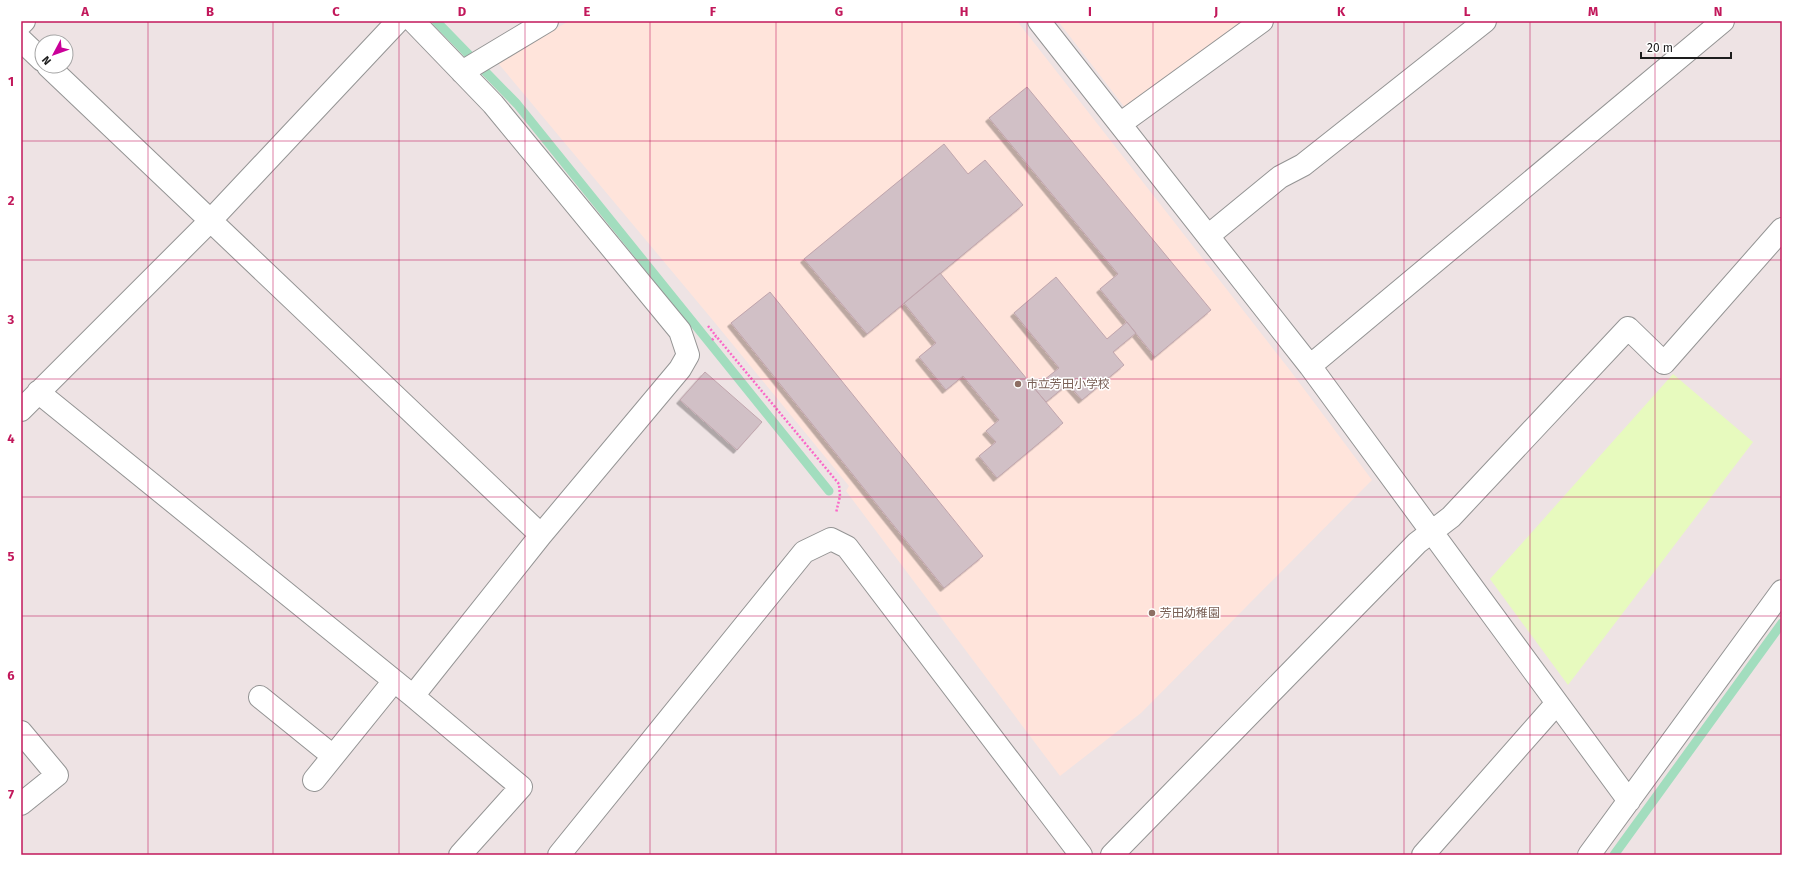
<svg xmlns="http://www.w3.org/2000/svg" width="1803" height="876" font-family="'Fira Sans','Noto Sans JP',sans-serif">
<style>
.education{fill:#ffe4db}
.park{fill:#e7fabe}
.lines{fill:none;stroke-linecap:round;stroke-linejoin:round}
.stream{stroke:#a2ddbe;stroke-width:9}
.building{fill:#d1c0c6;stroke:#c0a5ad;filter:url(#shadow)}
.street-casing{stroke:#949494;stroke-width:24}
.path{stroke:#fb67c8;stroke-width:2.5;stroke-dasharray:2 2;stroke-linecap:butt}
.street{stroke:#fff;stroke-width:22}
.grid{fill:none;stroke:#c2185b;stroke-width:1;stroke-opacity:0.55}
.education-dot{fill:#8d6e63;stroke:#fff;stroke-width:1.5}
.labels{text-anchor:middle;stroke-width:3;stroke-linejoin:round;paint-order:stroke}
.education-label{font-size:12px;fill:#785e54;stroke:#fff;text-anchor:start}
.neatline{fill:none;stroke:#c2185b;stroke-width:1.5}
.grid-label{font-size:13px;text-anchor:middle;font-weight:bold;fill:#c2185b}
</style>
<defs>
<filter id="shadow"><feDropShadow dx="-3.5" dy="3.5" stdDeviation="0" flood-color="#0004"/></filter>
</defs>
<rect width="100%" height="100%" fill="#eee3e4"/>
<path class="education" d="M 569,21 L 1017,21 L 1289,369 L 1372,480 L 1141,713 L 1060,776 L 846,491 L 849,486 L 711,318 L 498,63 Z
M 1058,21 L 1248,21 L 1126,109 Z"/>
<path class="park" d="M 1673,374 L 1753,442 L 1568,685 L 1490,579 Z"/>
<g class="lines">
<path class="stream" d="M 436,21 L 517,104 L 829,491
M 1614,855 L 1782,623"/>
</g>
<path class="building" d="M 1027,87 L 1211,310 L 1155,357 L 1100,289 L 1118,274 L 989,118 Z
M 944,144 L 968,174 L 985,160 L 1023,205 L 867,334 L 804,259 Z
M 940,273 L 1063,423 L 997,478 L 979,456 L 996,442 L 986,431 L 999,420 L 963,376 L 946,390 L 919,357 L 936,343 L 904,303 Z
M 1056,277 L 1107,339 L 1127,322 L 1136,333 L 1113,352 L 1124,365 L 1082,400 L 1068,384 L 1046,402 L 1034,388 L 1059,368 L 1014,313 Z
M 770,292 L 983,556 L 944,588 L 731,323 Z
M 705,372 L 762,422 L 737,450 L 680,400 Z"/>
<g class="lines">
<defs>
<path id="street" d="M 413,21 L 493,104 L 680,331 L 688,355 L 680,369 L 541,535 L 413,696
M 1039,21 L 1310,366 L 1629,801
M 21,24 L 24,21
M 21,40 L 42,60
M 48,66 L 541,535
M 462,72 L 547,21
M 1120,124 L 1262,21
M 1208,236 L 1280,177 L 1303,165 L 1485,21
M 1310,366 L 1723,21
M 38,392 L 413,696 L 521,787 L 460,855
M 21,410 L 210,221 L 398,21
M 260,697 L 333,756
M 21,732 L 57,775 L 21,804
M 314,780 L 394,681
M 559,855 L 804,552 L 831,539 L 847,547 L 1081,855
M 1112,855 L 1417,543 L 1451,517 L 1628,328 L 1664,363 L 1782,229
M 1423,855 L 1557,703
M 1589,855 L 1782,591"/>
</defs>
<use href="#street" class="street-casing"/>
<path class="path" d="M 708,326 L 716,336
M 712,340 L 716,336 L 839,484 L 840,496 L 836,513"/>
<use href="#street" class="street"/>
</g>
<path class="grid" d="M 148,21 L 148,855M 273,21 L 273,855M 399,21 L 399,855M 525,21 L 525,855M 650,21 L 650,855M 776,21 L 776,855M 902,21 L 902,855M 1027,21 L 1027,855M 1153,21 L 1153,855M 1278,21 L 1278,855M 1404,21 L 1404,855M 1530,21 L 1530,855M 1655,21 L 1655,855M 21,141 L 1782,141M 21,260 L 1782,260M 21,379 L 1782,379M 21,497 L 1782,497M 21,616 L 1782,616M 21,735 L 1782,735"/>
<g class="education-dot">
<circle cx="1018" cy="384" r="4"/>
<circle cx="1152" cy="613" r="4"/>
</g>
<g class="labels">
<g class="education-label">
<text x="1026" y="388">市立芳田小学校</text>
<text x="1160" y="617">芳田幼稚園</text>
</g>
</g>
<rect width="1803" height="876" fill="none" stroke="#ffffff" stroke-width="44"/>
<g transform="translate(54 54) rotate(229)"><circle r="19" fill="#ffffff" stroke="#a5a5a5"/>
<path d="M0-3L7 15L0 10L-7 15Z" fill="#ca0099"/>
<text y="-6" font-size="11" font-weight="bold" text-anchor="middle" fill="#1d1d1d">N</text>
</g>
<path d="M1641 52v6h90v-6" fill="none" stroke="#1d1d1d" stroke-width="2"/>
<text x="1647" y="52" font-size="12" fill="#1d1d1d" stroke="#ffffff" stroke-width="3" paint-order="stroke">20 m</text>
<rect x="22" y="22" width="1759" height="832" class="neatline"/>
<g class="grid-label">
<text x="85" y="16">A</text>
<text x="210" y="16">B</text>
<text x="336" y="16">C</text>
<text x="462" y="16">D</text>
<text x="587" y="16">E</text>
<text x="713" y="16">F</text>
<text x="839" y="16">G</text>
<text x="964" y="16">H</text>
<text x="1090" y="16">I</text>
<text x="1216" y="16">J</text>
<text x="1341" y="16">K</text>
<text x="1467" y="16">L</text>
<text x="1593" y="16">M</text>
<text x="1718" y="16">N</text>
<text x="11" y="86">1</text>
<text x="11" y="205">2</text>
<text x="11" y="324">3</text>
<text x="11" y="443">4</text>
<text x="11" y="561">5</text>
<text x="11" y="680">6</text>
<text x="11" y="799">7</text>
</g>
</svg>
